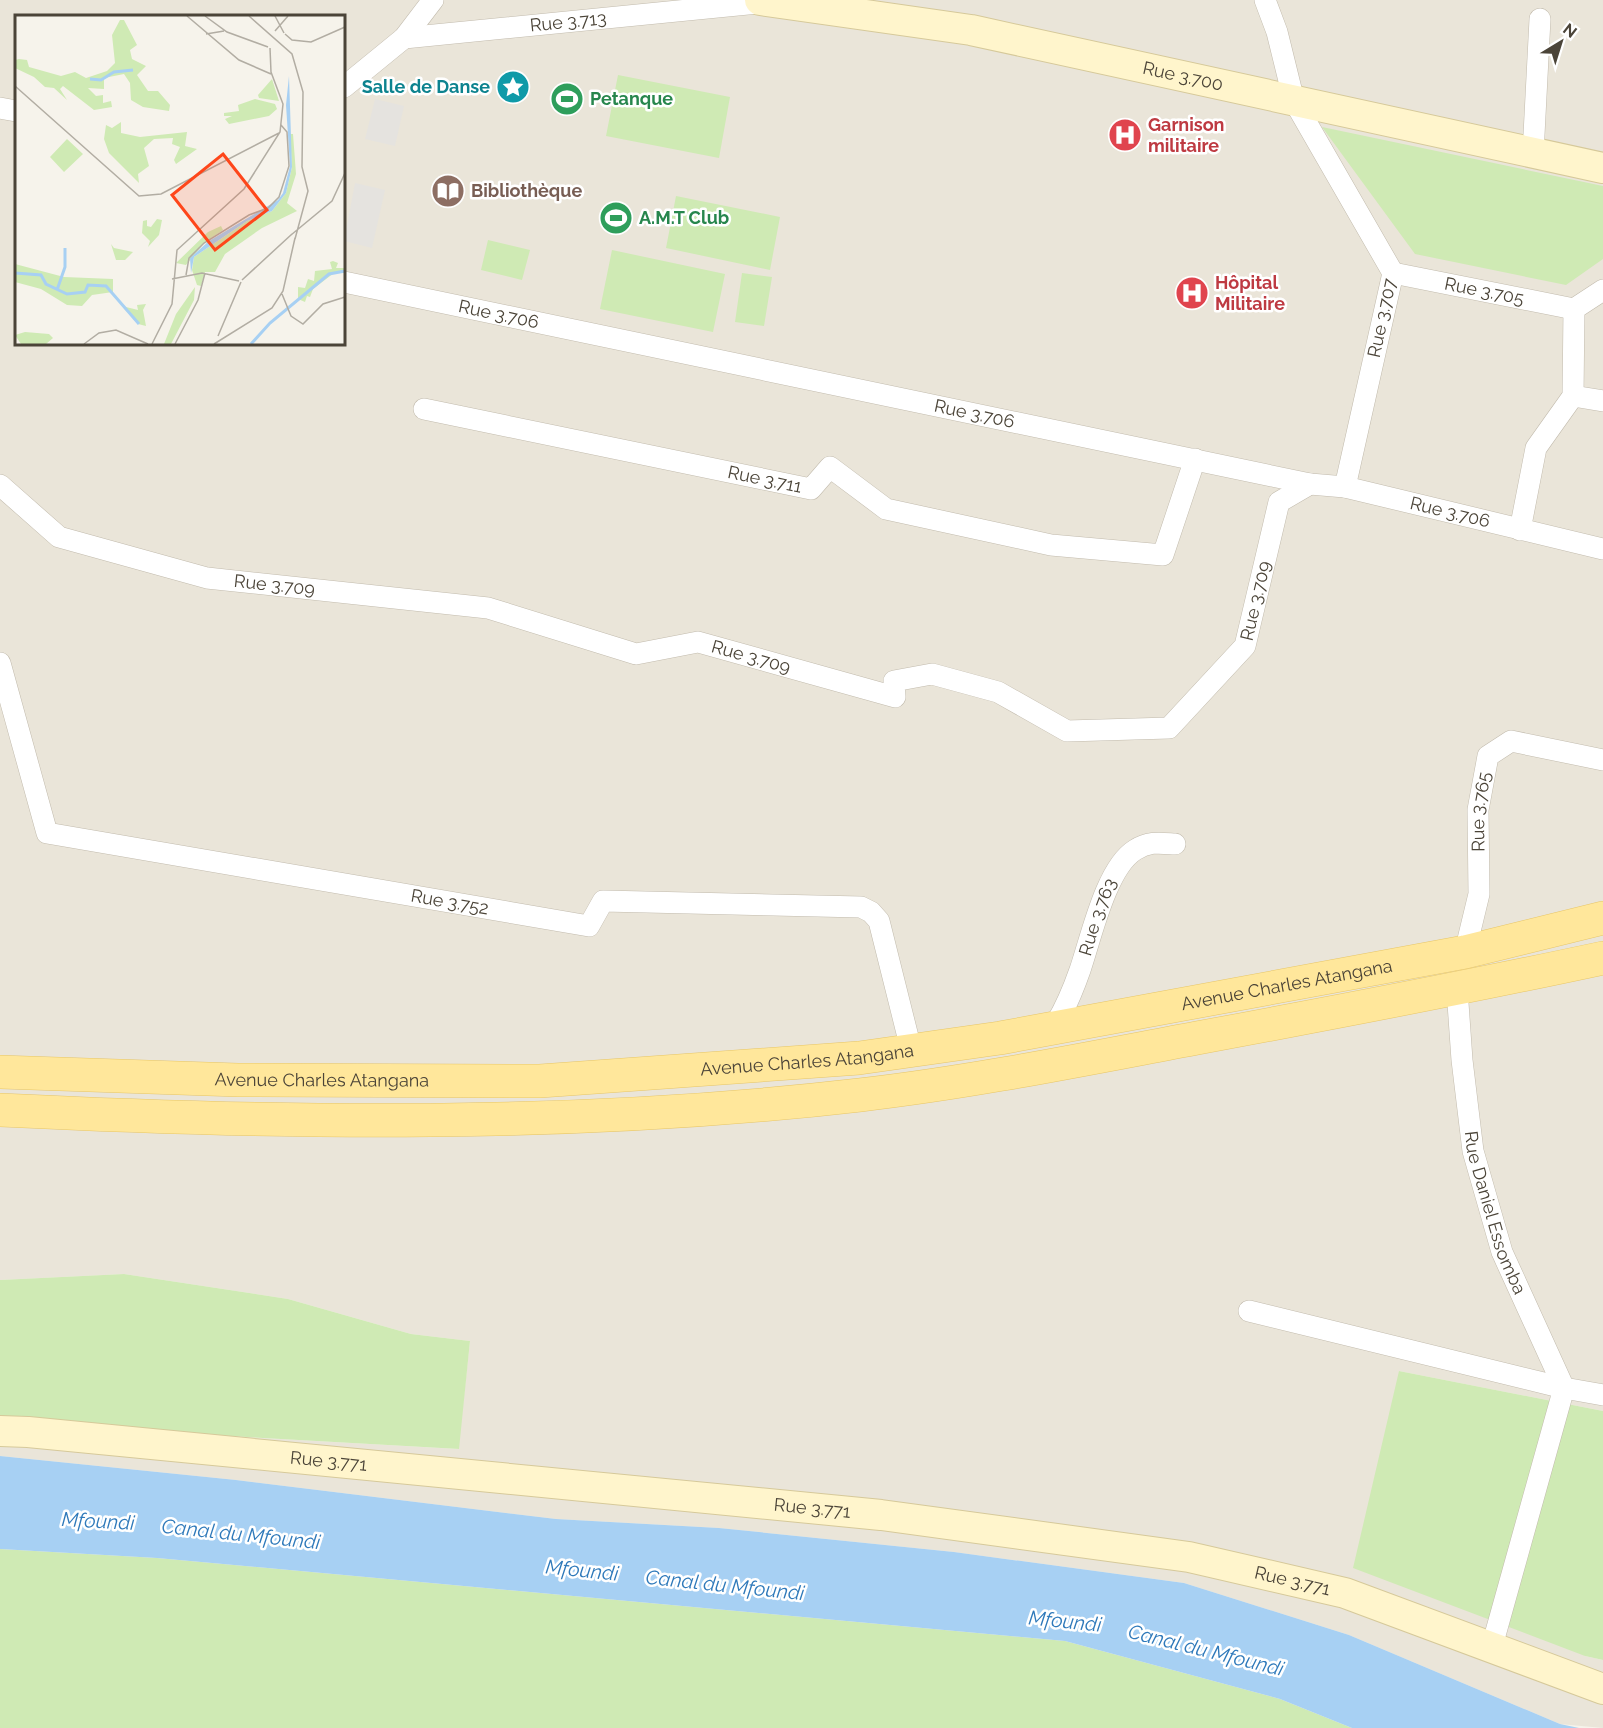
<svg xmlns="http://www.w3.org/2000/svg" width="1603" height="1728" font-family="Raleway,sans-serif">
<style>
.residential{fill:#eae5d9;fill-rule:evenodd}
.green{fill:#cfeab4}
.parking{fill:#e5e3df}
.water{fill:#a7d0f3}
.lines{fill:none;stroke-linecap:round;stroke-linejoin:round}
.minor-casing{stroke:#c2bbad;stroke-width:22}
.secondary-casing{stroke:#d6c99a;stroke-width:32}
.primary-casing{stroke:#e7c668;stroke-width:34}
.minor{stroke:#fff;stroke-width:21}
.secondary{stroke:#fff5cc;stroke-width:30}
.primary{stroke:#ffe79b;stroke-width:33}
.labels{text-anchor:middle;stroke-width:5;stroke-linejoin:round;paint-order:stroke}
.street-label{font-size:18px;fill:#4b4438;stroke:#fff}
.culture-label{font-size:18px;font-weight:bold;fill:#0d838f;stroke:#fff;text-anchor:end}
.leisure-label{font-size:18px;font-weight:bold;fill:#27864d;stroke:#fff;text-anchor:start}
.health-label{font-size:18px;font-weight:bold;fill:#be3a42;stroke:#fff;text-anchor:start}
.education-label{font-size:18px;font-weight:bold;fill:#785e54;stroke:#fff;text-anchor:start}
.water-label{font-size:20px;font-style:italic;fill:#2e79ba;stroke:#fff}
.inset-river{fill:none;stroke:#a7d0f3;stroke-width:3}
.inset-road{fill:none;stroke:#b2ada3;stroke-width:1.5}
.view{fill:#fe461a;fill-opacity:0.15;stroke:#fe461a;stroke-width:3}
.inset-edge{fill:none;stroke:#4b4438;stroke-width:3}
</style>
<rect width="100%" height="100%" fill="#f6f3eb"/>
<path class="residential" d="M 0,0 L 1603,0 L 1603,1411 L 1399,1371 L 1585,1656 L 1603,1660 L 1603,1728 L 1560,1724 L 1349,1635 L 1184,1583 L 954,1552 L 719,1528 L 556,1519 L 236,1480 L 0,1456 L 0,1423 L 458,1449 L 470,1341 L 411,1334 L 288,1299 L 124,1274 L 0,1280 ZM 16,16 L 344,16 L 344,344 L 16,344 Z"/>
<path class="green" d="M 618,75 L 730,97 L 719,158 L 606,136 Z
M 1322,127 L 1603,186 L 1603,259 L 1566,285 L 1415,254 Z
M 676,196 L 780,217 L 770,270 L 666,248 Z
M 488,240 L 530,250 L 522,280 L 481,270 Z
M 612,250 L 725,274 L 713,332 L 600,309 Z
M 742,273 L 772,277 L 764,326 L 735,322 Z
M 124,1274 L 288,1299 L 411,1334 L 470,1341 L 459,1449 L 0,1423 L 0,1280 Z
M 1399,1371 L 1603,1411 L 1603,1660 L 1585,1656 L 1353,1568 Z
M 0,1549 L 157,1558 L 1065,1641 L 1280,1699 L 1352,1728 L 0,1728 Z"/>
<path class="parking" d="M 375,99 L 404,106 L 395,146 L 365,139 Z
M 355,183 L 385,190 L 372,248 L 344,241 Z"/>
<path class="water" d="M 0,1456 L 236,1480 L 556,1519 L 719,1528 L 954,1552 L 1184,1583 L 1349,1635 L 1560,1724 L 1579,1728 L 1352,1728 L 1280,1699 L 1065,1641 L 157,1558 L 0,1549 Z"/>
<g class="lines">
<defs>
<g id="minor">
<path d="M 1265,0 L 1277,32 L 1294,101 L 1393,273 L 1345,487"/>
<path id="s1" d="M 404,38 L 769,2"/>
<path d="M 344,87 L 404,38 L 433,0"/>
<path d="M 0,108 L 16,111"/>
<path d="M 1533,154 L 1540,19"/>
<path id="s2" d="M 1393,273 L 1574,309"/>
<path id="s3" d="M 344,282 L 1310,484 L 1345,487 L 1603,549"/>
<path d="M 1573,396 L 1603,401"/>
<path id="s4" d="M 424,409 L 811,489 L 830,467 L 886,509 L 1051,545 L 1163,555 L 1195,459"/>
<path id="s5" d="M 0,485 L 59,537 L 207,578 L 488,608 L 636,654 L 698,642 L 895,697 L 894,681 L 932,674 L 998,692 L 1067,731 L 1169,728 L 1245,646 L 1279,502 L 1310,484"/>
<path d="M 1520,530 L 1536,448 L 1573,396 L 1574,309 L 1603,290"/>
<path id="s6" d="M 0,663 L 47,833 L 589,926 L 603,901 L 861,907 L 871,912 L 879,921 L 911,1049"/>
<path id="s7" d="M 1465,952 L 1479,894 L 1478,810 L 1488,756 L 1511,741 L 1603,760"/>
<path id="s8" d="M 1457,989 L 1462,1060 L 1473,1151 L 1502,1252 L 1564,1388 L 1603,1395"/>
<path id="s9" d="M 1053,1028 C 1065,1010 1073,990 1080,970 C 1091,938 1106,868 1135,850 C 1149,841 1160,843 1175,844"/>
<path d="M 1249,1311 L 1564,1388 L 1492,1646"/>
</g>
<g id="secondary">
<path id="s10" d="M 760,0 L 971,30 L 1603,168"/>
<path id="s11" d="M 0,1431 L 28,1432 L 881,1515 L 1189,1557 L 1345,1593 L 1603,1689"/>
</g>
<g id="primary">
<path id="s12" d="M 0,1072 L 238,1080 L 540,1081 L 859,1058 L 1000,1038 L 1465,952 L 1603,918"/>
<path d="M 0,1110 C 286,1124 575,1128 860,1095 C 973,1082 1085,1059 1197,1038 C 1332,1013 1468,987 1603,958"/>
</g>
</defs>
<use href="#minor" class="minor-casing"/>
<use href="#secondary" class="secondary-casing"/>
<use href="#primary" class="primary-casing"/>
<use href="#minor" class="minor"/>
<use href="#secondary" class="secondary"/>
<use href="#primary" class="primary"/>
</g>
<defs>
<symbol id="sight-disc" viewBox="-11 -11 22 22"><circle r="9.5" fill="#0f9aa8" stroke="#fff"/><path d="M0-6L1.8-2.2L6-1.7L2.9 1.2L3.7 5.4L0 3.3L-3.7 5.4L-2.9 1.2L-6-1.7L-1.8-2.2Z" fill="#fff"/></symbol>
<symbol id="stadium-disc" viewBox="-11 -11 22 22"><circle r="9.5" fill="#2e9e5b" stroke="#fff"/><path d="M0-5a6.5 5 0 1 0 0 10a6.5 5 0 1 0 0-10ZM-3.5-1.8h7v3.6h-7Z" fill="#fff"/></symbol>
<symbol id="hospital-disc" viewBox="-11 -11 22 22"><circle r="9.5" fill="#e0444e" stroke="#fff"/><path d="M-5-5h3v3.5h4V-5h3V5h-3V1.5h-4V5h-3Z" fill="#fff"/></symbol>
<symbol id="library-disc" viewBox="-11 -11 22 22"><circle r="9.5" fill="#8d6e63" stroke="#fff"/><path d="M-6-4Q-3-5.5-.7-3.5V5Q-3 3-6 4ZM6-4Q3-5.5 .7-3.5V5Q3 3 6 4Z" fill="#fff"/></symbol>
</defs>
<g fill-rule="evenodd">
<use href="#sight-disc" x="494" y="68" width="38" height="38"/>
<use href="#stadium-disc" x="548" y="80" width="38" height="38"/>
<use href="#hospital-disc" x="1106" y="116" width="38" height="38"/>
<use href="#library-disc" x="429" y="172" width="38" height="38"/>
<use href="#stadium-disc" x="597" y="199" width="38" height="38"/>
<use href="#hospital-disc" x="1173" y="274" width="38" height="38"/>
</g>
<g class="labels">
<g class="street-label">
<text dy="6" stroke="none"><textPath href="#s1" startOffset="165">Rue 3.713</textPath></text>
<text dy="6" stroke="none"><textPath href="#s10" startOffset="430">Rue 3.700</textPath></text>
<text dy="6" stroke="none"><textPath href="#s2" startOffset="93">Rue 3.705</textPath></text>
<text dy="6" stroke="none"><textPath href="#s3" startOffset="158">Rue 3.706</textPath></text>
<text transform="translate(1382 318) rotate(-78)" y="6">Rue 3.707</text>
<text dy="6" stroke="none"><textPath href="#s3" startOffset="644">Rue 3.706</textPath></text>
<text dy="6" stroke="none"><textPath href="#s4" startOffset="348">Rue 3.711</textPath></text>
<text dy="6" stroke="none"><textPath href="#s3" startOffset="1130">Rue 3.706</textPath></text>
<text dy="6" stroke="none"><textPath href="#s5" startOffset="300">Rue 3.709</textPath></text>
<text dy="6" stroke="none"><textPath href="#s5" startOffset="1400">Rue 3.709</textPath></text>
<text dy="6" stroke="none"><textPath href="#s5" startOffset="788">Rue 3.709</textPath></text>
<text dy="6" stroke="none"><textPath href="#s7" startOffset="142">Rue 3.765</textPath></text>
<text dy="6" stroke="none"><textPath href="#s6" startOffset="585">Rue 3.752</textPath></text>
<text dy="6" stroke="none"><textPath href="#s9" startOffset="120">Rue 3.763</textPath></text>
<text dy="6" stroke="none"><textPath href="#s12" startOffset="1294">Avenue Charles Atangana</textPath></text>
<text dy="6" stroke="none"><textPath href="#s12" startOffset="808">Avenue Charles Atangana</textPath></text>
<text dy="6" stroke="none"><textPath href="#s12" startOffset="322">Avenue Charles Atangana</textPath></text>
<text dy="6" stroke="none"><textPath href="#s8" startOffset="228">Rue Daniel Essomba</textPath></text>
<text dy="6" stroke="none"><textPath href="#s11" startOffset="330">Rue 3.771</textPath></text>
<text dy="6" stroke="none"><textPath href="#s11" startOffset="816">Rue 3.771</textPath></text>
<text dy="6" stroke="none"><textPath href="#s11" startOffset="1302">Rue 3.771</textPath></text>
</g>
<g class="culture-label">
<text x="490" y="93">Salle de Danse</text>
</g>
<g class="leisure-label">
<text x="590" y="105">Petanque</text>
<text x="639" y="224">A.M.T Club</text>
</g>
<g class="health-label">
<text x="1148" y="131">Garnison<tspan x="1148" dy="21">militaire</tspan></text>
<text x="1215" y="289">Hôpital<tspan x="1215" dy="21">Militaire</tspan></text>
</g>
<g class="education-label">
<text x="471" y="197">Bibliothèque</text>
</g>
<g class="water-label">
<text transform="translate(98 1521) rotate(3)" y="7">Mfoundi</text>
<text transform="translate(241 1534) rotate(6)" y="7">Canal du Mfoundi</text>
<text transform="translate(582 1570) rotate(6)" y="7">Mfoundi</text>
<text transform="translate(725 1585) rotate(6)" y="7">Canal du Mfoundi</text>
<text transform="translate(1065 1621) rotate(6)" y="7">Mfoundi</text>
<text transform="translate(1206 1650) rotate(14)" y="7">Canal du Mfoundi</text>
</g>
</g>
<g transform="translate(15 15)">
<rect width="330" height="330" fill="#f6f3eb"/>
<path d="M 105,5 L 109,5 L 122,30 L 115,35 L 117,44 L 131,51 L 122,60 L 133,76 L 143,76 L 155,90 L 154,96 L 128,92 L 116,85 L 115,68 L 109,59 L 89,63 L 89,74 L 73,73 L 81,81 L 88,80 L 88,88 L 96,86 L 97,92 L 79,95 L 48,71 L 45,74 L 52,85 L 39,73 L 30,72 L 19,62 L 0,53 L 0,45 L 4,44 L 12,45 L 14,52 L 46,61 L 60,57 L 71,63 L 92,56 L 100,48 L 97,20 ZM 257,64 L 264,86 L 244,83 L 243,80 ZM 240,84 L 260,89 L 262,94 L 254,101 L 214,109 L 210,104 L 217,101 L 209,101 L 209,98 L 224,96 L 223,90 ZM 106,107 L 106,118 L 125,122 L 172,117 L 170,131 L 182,134 L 161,149 L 159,145 L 165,132 L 157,129 L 158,123 L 139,124 L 129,133 L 134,151 L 123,159 L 124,168 L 94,138 L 89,124 L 91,110 L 97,113 ZM 275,119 L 278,119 L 281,159 L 272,188 L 282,196 L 247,213 L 210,239 L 200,257 L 190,257 L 186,271 L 182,270 L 177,255 L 179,242 L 232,206 L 257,196 L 271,178 L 277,152 ZM 52,124 L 68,139 L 49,157 L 35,142 ZM 142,204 L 147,205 L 144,220 L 133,232 L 135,226 L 127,218 L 128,206 L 132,205 L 132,211 L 136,212 ZM 206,211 L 208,215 L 190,227 L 171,250 L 161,248 L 193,217 ZM 96,229 L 99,233 L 118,237 L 110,245 L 101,245 ZM 318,246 L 323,248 L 321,253 L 330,253 L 330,258 L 319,258 L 298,274 L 295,282 L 292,281 L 290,287 L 283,284 L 283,272 L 290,273 L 293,264 L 299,266 L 300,256 L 317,254 L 315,247 ZM 0,249 L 49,262 L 98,264 L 98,277 L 77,280 L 67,291 L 52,290 L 26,274 L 0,267 ZM 180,272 L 179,285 L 156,329 L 149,329 L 161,299 ZM 131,289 L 128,295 L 131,311 L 123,309 L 107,291 L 123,295 L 122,290 ZM 10,317 L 34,319 L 38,323 L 31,329 L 6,329 L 0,320 Z" fill="#cfeab4"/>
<path d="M 274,61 L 277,152 L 271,178 L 257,196 L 232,206 L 179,242 L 176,258 L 175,243 L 194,226 L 263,185 L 268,178 L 275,151 L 271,90 Z" fill="#a7d0f3"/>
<path class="inset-river" d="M 75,64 L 86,65 L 99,57 L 118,55M 0,258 L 26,260 L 31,269 L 52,279 L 70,277 L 73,270 L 91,271 L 124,309M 42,275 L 50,252 L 50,233M 236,329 L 255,308 L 314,259 L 330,256"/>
<path class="inset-road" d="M 172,1 L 224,45 L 256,59M 190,1 L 212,17 L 253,32M 234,1 L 277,39 L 288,77 L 287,152 L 293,176 L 280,224M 260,1 L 269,18M 260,16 L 273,1M 191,19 L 209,16M 270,19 L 277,25 L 296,27 L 330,12M 0,71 L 124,181 L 146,179 L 264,118M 276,220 L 317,186 L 330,158M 171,260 L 174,243 L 189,228 L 234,200 L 253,193 L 264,182 L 274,151 L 272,117 L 266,110M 157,264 L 187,258 L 224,266M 227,265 L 277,219M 267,279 L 276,301 L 288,309 L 308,289 L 330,282M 203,321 L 226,267M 69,329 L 84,318 L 101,315 L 133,329M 137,329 L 157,289 L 162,235 L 229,174 L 265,117 L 268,89 L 256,57 L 255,33M 160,329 L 183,285 L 190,258M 199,329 L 257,293 L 268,276 L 280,223"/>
<path class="view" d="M 208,139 L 252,195 L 200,235 L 157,180 Z"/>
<rect width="330" height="330" class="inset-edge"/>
</g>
<g transform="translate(1561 42) rotate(38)" stroke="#ffffff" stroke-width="4.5" paint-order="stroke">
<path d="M0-4.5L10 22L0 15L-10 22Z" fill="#4b4438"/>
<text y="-9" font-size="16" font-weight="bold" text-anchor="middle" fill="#4b4438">N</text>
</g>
</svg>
